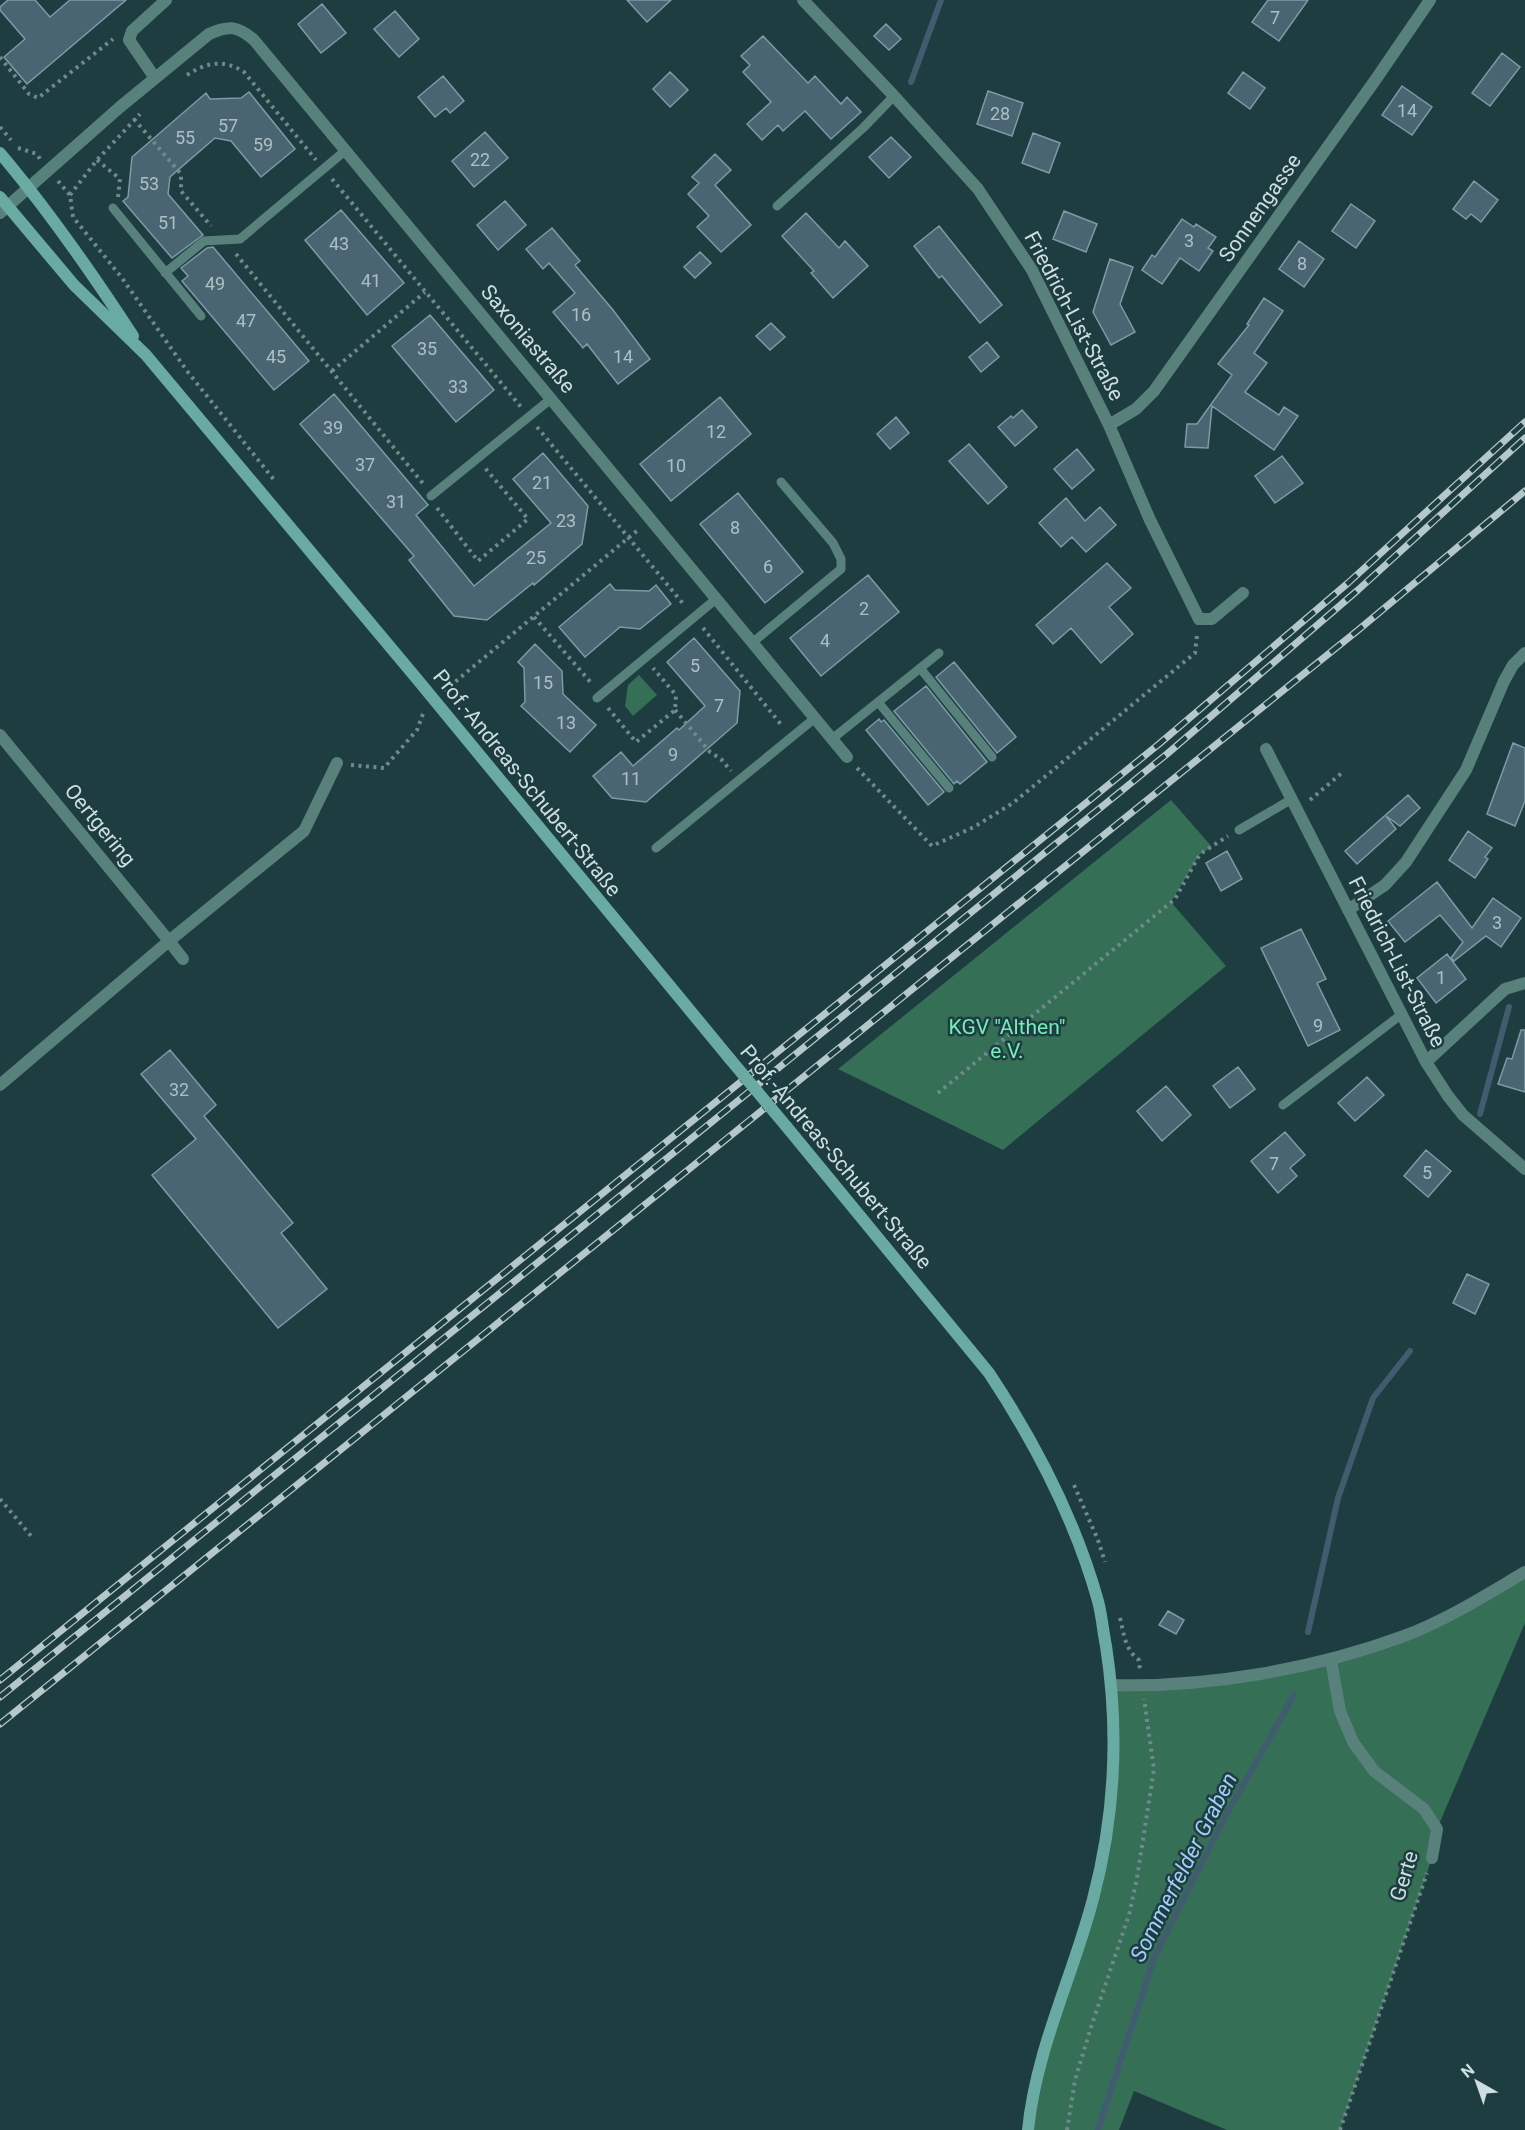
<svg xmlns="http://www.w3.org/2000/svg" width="1525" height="2130" font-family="Roboto,sans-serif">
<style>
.green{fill:#346f56}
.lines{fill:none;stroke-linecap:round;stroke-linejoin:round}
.stream{stroke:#415c6e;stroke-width:6}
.building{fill:#496571;stroke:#7d9aa7;stroke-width:1.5}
.path{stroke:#70898c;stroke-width:4;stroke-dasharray:3 4.5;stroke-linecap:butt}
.service{stroke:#59817c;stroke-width:9}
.minor{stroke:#59817c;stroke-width:12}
.tertiary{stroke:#59817c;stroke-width:12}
.secondary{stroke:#69aaa2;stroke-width:12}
.rail-casing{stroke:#b4c7c9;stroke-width:7}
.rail{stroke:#1d3d41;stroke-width:4.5;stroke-dasharray:14;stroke-linecap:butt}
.secondary-bridge{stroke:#69aaa2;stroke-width:12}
.labels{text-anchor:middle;stroke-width:5;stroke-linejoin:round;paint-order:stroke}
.number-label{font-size:18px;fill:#acc0c4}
.street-label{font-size:21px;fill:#cddee0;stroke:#1d3d41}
.park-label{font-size:21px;fill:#74edba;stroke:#1d3d41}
.water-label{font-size:22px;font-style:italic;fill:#a1cefa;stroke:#1d3d41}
</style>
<rect width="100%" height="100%" fill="#1d3d41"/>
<path class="green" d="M 639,675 L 657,695 L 633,716 L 625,706 L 628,685 Z
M 1171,800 L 1212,847 L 1200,854 L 1171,902 L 1226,966 L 1003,1150 L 838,1069 Z
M 1525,1572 L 1525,1623 L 1437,1829 L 1432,1858 L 1340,2130 L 1227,2130 L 1134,2091 L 1119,2130 L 1028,2130 L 1107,1830 L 1112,1685 L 1263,1673 L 1405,1636 Z"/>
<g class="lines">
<path class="stream" d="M 911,82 L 941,0
M 1480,1114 L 1509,1007
M 1308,1632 L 1338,1498 L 1373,1398 L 1410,1351
M 1098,2130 L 1154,1958 L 1225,1817 L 1294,1695"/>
</g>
<path class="building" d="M 8,0 L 35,0 L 50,17 L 70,0 L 126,0 L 27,84 L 4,57 L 25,39 L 0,10 L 0,7 Z
M 627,0 L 671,0 L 647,22 Z
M 1268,0 L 1308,0 L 1279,41 L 1252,22 Z
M 322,4 L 346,33 L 321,53 L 298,24 Z
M 395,11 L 419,39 L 399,57 L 374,29 Z
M 886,24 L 901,39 L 889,50 L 874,36 Z
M 763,36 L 808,83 L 815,76 L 841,104 L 847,97 L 861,112 L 831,139 L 805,111 L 783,131 L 778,125 L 762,140 L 747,124 L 771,102 L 743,72 L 750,65 L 741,56 Z
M 1502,53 L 1520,67 L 1490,106 L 1472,93 Z
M 670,72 L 688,90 L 670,107 L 653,89 Z
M 1243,72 L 1265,88 L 1250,109 L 1228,93 Z
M 443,76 L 464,101 L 450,113 L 446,108 L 435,117 L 418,97 Z
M 1402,86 L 1432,107 L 1412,135 L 1382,115 Z
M 988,91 L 1023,103 L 1012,136 L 977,124 Z
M 249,92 L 295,149 L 261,177 L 231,141 L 215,138 L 170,177 L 168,194 L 203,235 L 172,258 L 123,201 L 128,197 L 132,157 L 206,93 L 210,99 L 241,98 Z
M 485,132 L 508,158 L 474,187 L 452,161 Z
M 1033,133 L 1060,143 L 1049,173 L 1022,163 Z
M 891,137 L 911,157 L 889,178 L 869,157 Z
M 715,154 L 731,170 L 715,185 L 751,225 L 721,252 L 697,227 L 709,216 L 688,194 L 699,183 L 692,177 Z
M 1474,181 L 1498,200 L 1481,222 L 1471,214 L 1466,219 L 1453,209 Z
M 505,201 L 526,225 L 498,250 L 477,225 Z
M 1351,204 L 1375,221 L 1356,248 L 1332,231 Z
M 341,210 L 404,283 L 367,315 L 305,240 Z
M 1064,211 L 1097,224 L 1086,252 L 1053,239 Z
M 806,213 L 839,248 L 845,241 L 868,266 L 833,298 L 811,273 L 814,271 L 782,236 Z
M 1182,219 L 1194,227 L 1196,224 L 1216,237 L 1208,248 L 1213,251 L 1199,271 L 1180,258 L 1162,284 L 1142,270 L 1152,255 L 1155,257 Z
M 939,226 L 1002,305 L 980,323 L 942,276 L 939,278 L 914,246 Z
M 552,228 L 580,261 L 575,265 L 613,310 L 650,359 L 618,384 L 587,344 L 583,348 L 553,312 L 575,293 L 549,263 L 543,269 L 526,249 Z
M 1299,241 L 1324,259 L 1304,287 L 1279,269 Z
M 213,247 L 309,361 L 274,390 L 182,281 L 188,276 L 181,268 L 207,248 Z
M 700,252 L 711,263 L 695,278 L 684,267 Z
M 1110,259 L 1133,267 L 1120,304 L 1135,332 L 1111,345 L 1093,312 Z
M 1264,298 L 1283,311 L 1254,353 L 1267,363 L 1245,392 L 1279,415 L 1284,407 L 1298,416 L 1274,450 L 1212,406 L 1208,448 L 1185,447 L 1187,424 L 1197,424 L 1232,375 L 1218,364 L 1249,325 L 1247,324 Z
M 430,315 L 494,390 L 456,422 L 392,346 Z
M 771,323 L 785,337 L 770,350 L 756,336 Z
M 987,342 L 999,357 L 981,372 L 969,357 Z
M 334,394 L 428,505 L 416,515 L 474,586 L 551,523 L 513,479 L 543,453 L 588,506 L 582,544 L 534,585 L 533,583 L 487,620 L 454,616 L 409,560 L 414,556 L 300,424 Z
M 720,397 L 751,434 L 671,501 L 640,464 Z
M 1022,410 L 1037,427 L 1015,446 L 998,427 L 1011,416 L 1013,418 Z
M 896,417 L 909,433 L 890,449 L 877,434 Z
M 969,444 L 1007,487 L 988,504 L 949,461 Z
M 1077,449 L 1094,470 L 1072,489 L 1054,469 Z
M 1282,456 L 1303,483 L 1275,503 L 1255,476 Z
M 738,493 L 803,572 L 765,603 L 700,524 Z
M 1066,498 L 1085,521 L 1100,507 L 1116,525 L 1086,552 L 1072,537 L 1061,547 L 1039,523 Z
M 1107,563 L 1131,588 L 1109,607 L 1133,634 L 1101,663 L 1071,628 L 1053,644 L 1036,625 Z
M 868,575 L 899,612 L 821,676 L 790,638 Z
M 610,584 L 615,590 L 649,591 L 656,585 L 671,604 L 640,629 L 620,627 L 585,657 L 559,627 Z
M 694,638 L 740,691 L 737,723 L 646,802 L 612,798 L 593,776 L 621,752 L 633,766 L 677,728 L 679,730 L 705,706 L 667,662 Z
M 535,644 L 562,671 L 563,694 L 596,725 L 570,752 L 521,706 L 525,702 L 524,668 L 518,662 Z
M 954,662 L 1016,737 L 997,753 L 936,677 Z
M 926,686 L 987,762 L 960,784 L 957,781 L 954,784 L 894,711 Z
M 879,719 L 881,722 L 884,720 L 944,792 L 928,805 L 866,730 Z
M 1513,743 L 1525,748 L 1525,801 L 1515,826 L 1487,814 Z
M 1408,795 L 1420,808 L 1400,826 L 1386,816 L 1396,829 L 1357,864 L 1345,851 Z
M 1468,831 L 1492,848 L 1485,857 L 1488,859 L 1475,878 L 1449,860 Z
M 1227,851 L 1242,879 L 1221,891 L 1206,863 Z
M 1437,882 L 1472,928 L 1493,898 L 1521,918 L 1501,947 L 1486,936 L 1454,961 L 1451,958 L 1463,942 L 1440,915 L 1405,942 L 1388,921 Z
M 1301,929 L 1326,979 L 1317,983 L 1340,1030 L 1308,1046 L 1261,948 Z
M 1447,954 L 1466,979 L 1436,1003 L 1417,978 Z
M 1521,1030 L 1525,1030 L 1525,1092 L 1498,1084 L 1507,1058 L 1512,1059 Z
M 170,1050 L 216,1105 L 204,1116 L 293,1223 L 281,1233 L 327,1289 L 278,1328 L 152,1175 L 196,1139 L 141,1074 Z
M 1238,1067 L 1255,1089 L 1230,1108 L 1213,1086 Z
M 1367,1077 L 1384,1095 L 1355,1121 L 1338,1103 Z
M 1166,1086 L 1191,1115 L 1162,1141 L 1137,1111 Z
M 1285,1132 L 1305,1155 L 1290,1168 L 1297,1176 L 1278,1193 L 1251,1161 Z
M 1426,1150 L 1451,1171 L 1428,1197 L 1404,1176 Z
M 1467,1274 L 1489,1284 L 1475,1314 L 1453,1303 Z
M 1168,1611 L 1184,1620 L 1176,1634 L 1159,1625 Z"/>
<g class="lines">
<path class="path" d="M 0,57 L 29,94 L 38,98 L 113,39
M 187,75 C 207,62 224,59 244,72 L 316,160
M 134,119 L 181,174 L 181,191 L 211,226
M 0,127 L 11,140
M 18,148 L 37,154 L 40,159
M 97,160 L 120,179 L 118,197
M 332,179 L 521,407
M 58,181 L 70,195 L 73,217 L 122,278 L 187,371 L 275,481
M 70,195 L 97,160 L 140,114
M 236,254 L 425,486
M 332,371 L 425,292
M 537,427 L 685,606
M 437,508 L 478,561 L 528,519 L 485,468
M 534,617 L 593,685
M 703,628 L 783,727
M 444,691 L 639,529
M 608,708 L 636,742 L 675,710 L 676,695 L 653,668
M 675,710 L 710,752 L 721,759 L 731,771
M 351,765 L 384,768 L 417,730 L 424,711
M 857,768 L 932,846 L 974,827 L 1013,803 L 1195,653 L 1197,635
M 1310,800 L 1343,772
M 938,1093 L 1175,899 L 1200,854 L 1228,836
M 1074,1485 L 1098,1540 L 1105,1562
M 0,1499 L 32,1537
M 1120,1618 C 1124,1634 1125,1650 1139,1660 L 1140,1671
M 1067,2130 L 1075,2080 L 1092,2024 L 1129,1915 L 1137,1878 L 1154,1769 L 1144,1699
M 1340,2130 L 1427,1873"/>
<path class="service" d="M 777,206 L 863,128 L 894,96
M 113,208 L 201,316
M 165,273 L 204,241 L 240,239 L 346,150
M 431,496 L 552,398
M 752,643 L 841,569 L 841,559 L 833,543 L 781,482
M 920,668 L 992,757
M 597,698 L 716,599
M 878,702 L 949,788
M 832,739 L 939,653
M 1239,830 L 1292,799
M 656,848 L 815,718
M 1283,1105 L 1402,1014"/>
<path class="minor" d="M 803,0 L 894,96 L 978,189 L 1032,270 L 1109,425 L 1150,520 L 1199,619 L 1212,619 L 1243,593
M 155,78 L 129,40 L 132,31 L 166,0
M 0,213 L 120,107 L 209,34 C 229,25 238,26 254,40 L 847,757
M 1109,425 L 1136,409 L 1154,391 L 1376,79 L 1430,0
M 0,735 L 169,941 L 0,1085
M 1266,749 L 1426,1062 L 1448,1096 L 1463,1115 L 1525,1169
M 1348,910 L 1385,885 L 1406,862 L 1466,770 L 1504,681 L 1513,665 L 1525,653
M 183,959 L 169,941 L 304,831 L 337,763
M 1426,1062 L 1505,989 L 1525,983
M 1331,1660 L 1340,1711 L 1353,1742 L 1374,1771 L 1424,1809 L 1437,1829 L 1432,1858"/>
<path class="tertiary" d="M 1112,1685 C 1206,1688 1315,1669 1404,1636 C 1447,1620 1486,1595 1525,1572"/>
<path class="secondary" d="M 0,153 C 49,211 92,273 133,336
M 0,197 L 74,285 L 146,355 L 417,679 L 730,1059
M 786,1126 L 989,1373 C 1036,1444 1075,1519 1098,1601 C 1102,1616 1103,1632 1106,1646 C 1119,1730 1115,1816 1093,1899 C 1073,1976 1036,2049 1028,2130"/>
<defs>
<path id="rail" d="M 0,1680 L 1159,744 L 1348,583 L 1525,422
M 0,1697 L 1167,754 L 1358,590 L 1525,438
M 0,1724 L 1357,631 L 1525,491"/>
</defs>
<use href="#rail" class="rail-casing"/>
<use href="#rail" class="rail"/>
<path class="secondary-bridge" d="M 730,1059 L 786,1126"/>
</g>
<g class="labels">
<g class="number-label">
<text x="1275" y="24">7</text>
<text x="1407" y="117">14</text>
<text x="1000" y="120">28</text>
<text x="228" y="132">57</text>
<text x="185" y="144">55</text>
<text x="263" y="151">59</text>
<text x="480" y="166">22</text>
<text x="149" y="190">53</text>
<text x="168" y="229">51</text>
<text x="1189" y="247">3</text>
<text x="339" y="250">43</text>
<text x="1302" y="270">8</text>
<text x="371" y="287">41</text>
<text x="215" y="290">49</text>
<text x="581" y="321">16</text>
<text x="246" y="327">47</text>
<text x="427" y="355">35</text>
<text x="276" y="363">45</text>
<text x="623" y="363">14</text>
<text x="458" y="393">33</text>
<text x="333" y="434">39</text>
<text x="716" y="438">12</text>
<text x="365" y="471">37</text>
<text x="676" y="472">10</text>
<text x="542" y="489">21</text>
<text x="396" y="508">31</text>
<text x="566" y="527">23</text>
<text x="735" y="534">8</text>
<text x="536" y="564">25</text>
<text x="768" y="573">6</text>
<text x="864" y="615">2</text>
<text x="825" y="647">4</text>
<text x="695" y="672">5</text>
<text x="543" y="689">15</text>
<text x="719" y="712">7</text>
<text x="566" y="729">13</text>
<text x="673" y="761">9</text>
<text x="631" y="785">11</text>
<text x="1497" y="929">3</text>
<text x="1441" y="984">1</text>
<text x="1318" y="1032">9</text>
<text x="179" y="1096">32</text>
<text x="1274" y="1170">7</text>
<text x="1427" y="1179">5</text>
</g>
<g class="street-label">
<text transform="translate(1260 208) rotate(-55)" y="7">Sonnengasse</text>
<text transform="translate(1074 316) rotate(62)" y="7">Friedrich-List-Straße</text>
<text transform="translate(528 339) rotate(50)" y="7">Saxoniastraße</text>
<text transform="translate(527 783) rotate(51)" y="7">Prof.-Andreas-Schubert-Straße</text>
<text transform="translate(100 825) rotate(51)" y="7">Oertgering</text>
<text transform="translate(1397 962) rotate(63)" y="7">Friedrich-List-Straße</text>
<text transform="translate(836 1157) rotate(50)" y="7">Prof.-Andreas-Schubert-Straße</text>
<text transform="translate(1404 1876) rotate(-73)" y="7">Gerte</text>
</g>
<g class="park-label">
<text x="1007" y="1034">KGV "Althen"<tspan x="1007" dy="24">e.V.</tspan></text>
</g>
<g class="water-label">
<text transform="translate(1183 1867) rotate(-63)" y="8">Sommerfelder Graben</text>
</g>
</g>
<g transform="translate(1477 2082) rotate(320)" stroke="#1d3d41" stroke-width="4.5" paint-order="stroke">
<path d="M0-4.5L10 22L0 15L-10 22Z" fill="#cddee0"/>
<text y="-9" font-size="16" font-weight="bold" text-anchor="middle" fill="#cddee0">N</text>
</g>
</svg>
